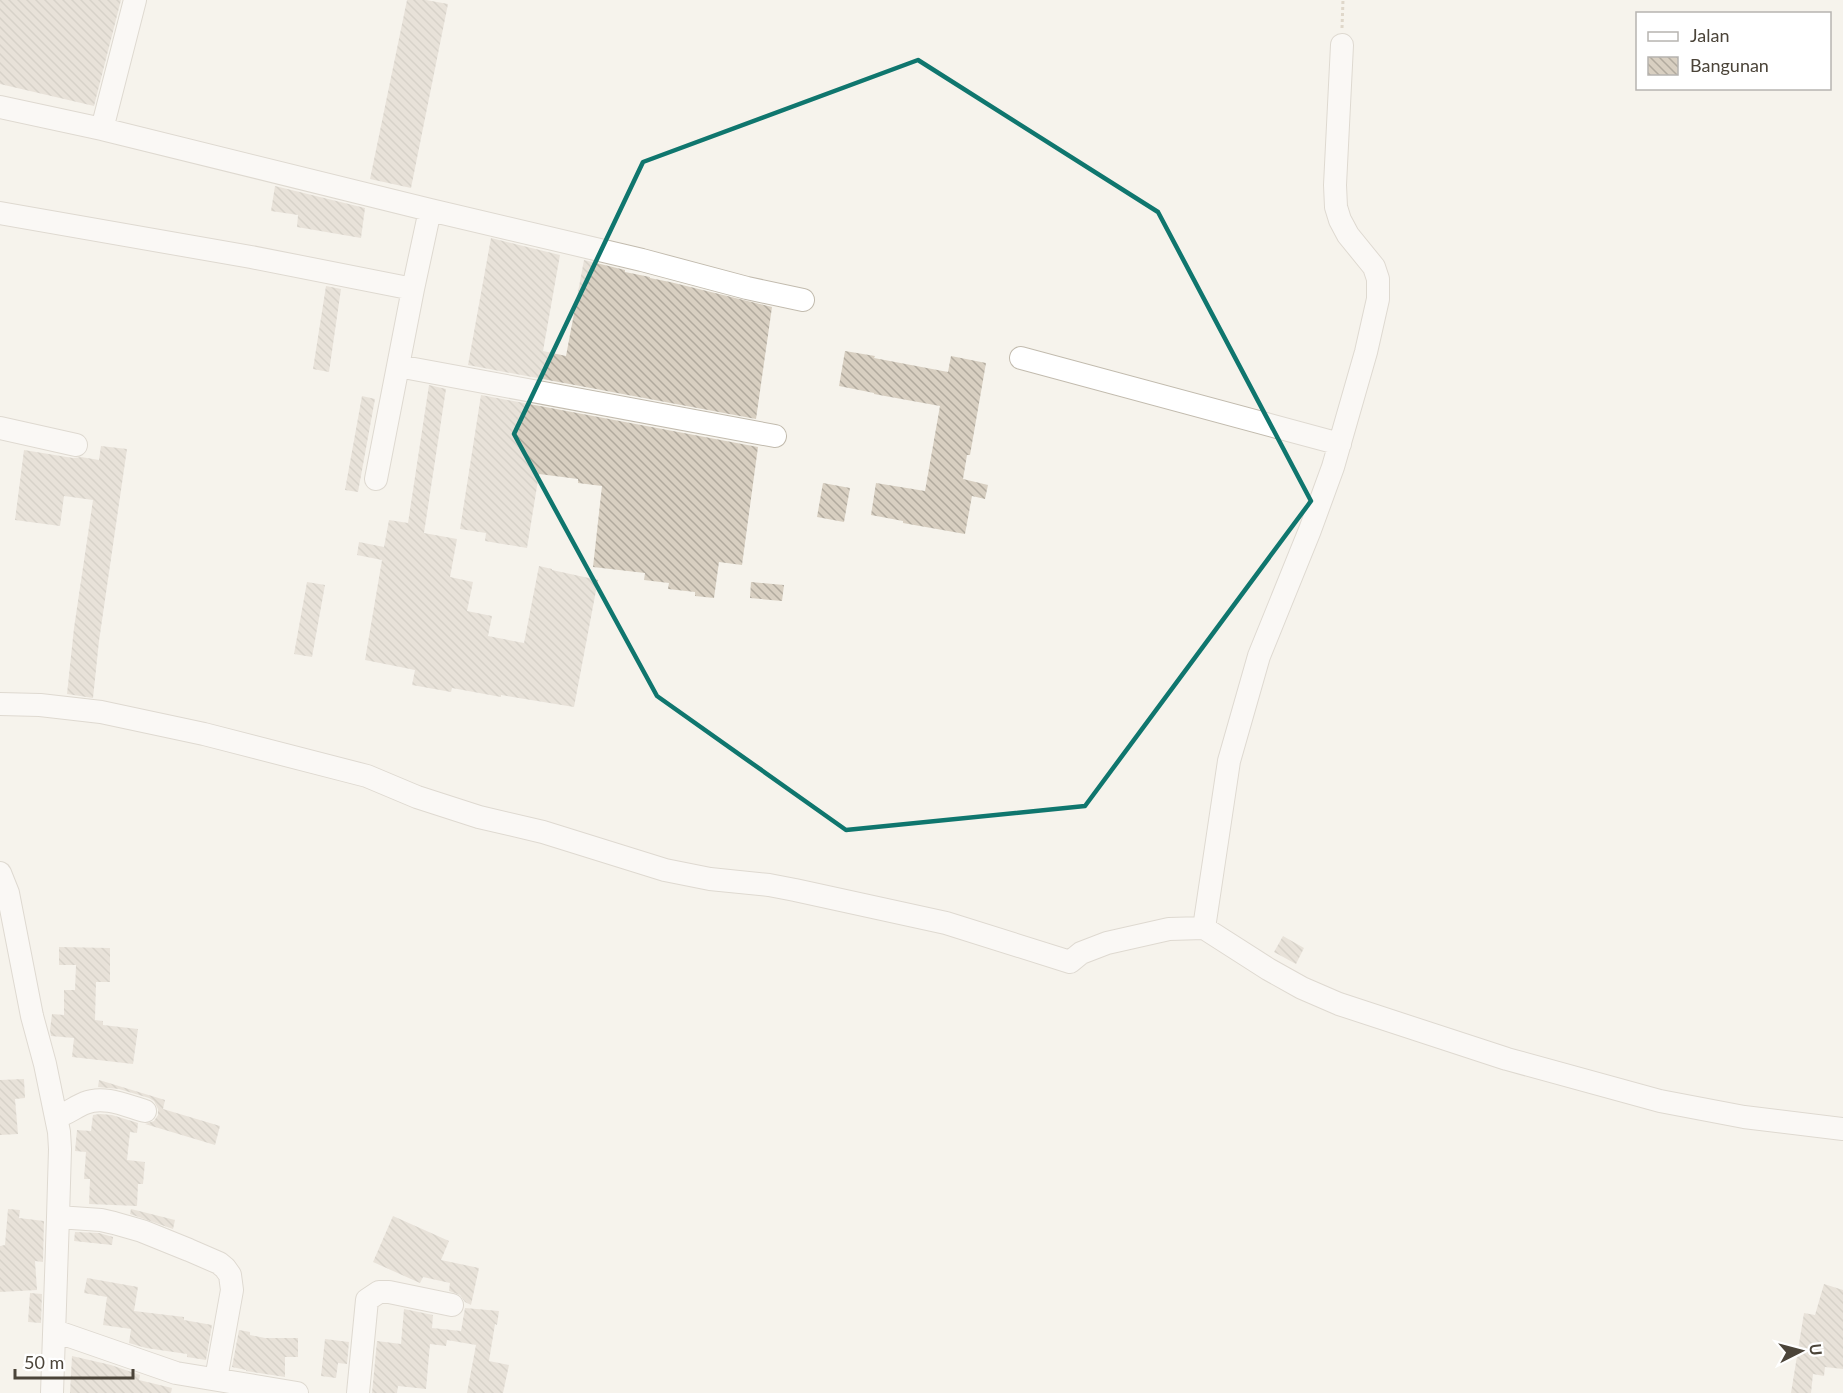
<svg xmlns="http://www.w3.org/2000/svg" width="1843" height="1393" font-family="Lato,sans-serif">
<style>
.building{fill:url(#building-back-hatch)}
.lines{fill:none;stroke-linecap:round;stroke-linejoin:round}
.minor-casing{stroke:#c2bbae;stroke-width:24}
.path{stroke:#c4b79f;stroke-width:3;stroke-dasharray:3 3;stroke-linecap:butt}
.minor{stroke:#fff;stroke-width:22}
.marked{fill:none;stroke:#0f766e;stroke-width:4.5;stroke-linejoin:round}
</style>
<defs>
<pattern id="building-back-hatch" width="6" height="6" patternUnits="userSpaceOnUse" patternTransform="scale(1.5)"><rect width="6" height="6" fill="#d8cfc1"/><path d="M-1 5l2 2M0 0l6 6M5-1l2 2" fill="none" stroke="#b1aa9e"/></pattern>
</defs>
<rect width="100%" height="100%" fill="#f6f3ec"/>
<path class="building" d="M 0,0 L 121,0 L 94,106 L 0,84 Z
M 407,0 L 426,0 L 448,4 L 411,188 L 370,179 Z
M 275,186 L 365,208 L 361,238 L 297,227 L 298,215 L 271,211 Z
M 491,238 L 560,255 L 543,351 L 566,356 L 584,260 L 625,270 L 625,272 L 650,277 L 650,278 L 670,282 L 772,307 L 756,419 L 468,365 Z
M 326,286 L 341,289 L 329,372 L 313,369 Z
M 845,351 L 875,356 L 874,358 L 948,372 L 951,356 L 986,363 L 970,455 L 967,455 L 963,479 L 988,485 L 985,499 L 972,496 L 965,534 L 903,523 L 903,521 L 871,515 L 876,483 L 925,491 L 940,406 L 874,394 L 874,393 L 839,386 Z
M 429,385 L 446,389 L 424,533 L 457,539 L 450,577 L 473,582 L 467,611 L 492,616 L 488,636 L 524,643 L 539,566 L 552,569 L 552,570 L 598,580 L 574,707 L 501,695 L 501,697 L 452,688 L 451,692 L 412,685 L 415,670 L 365,660 L 382,560 L 357,555 L 359,542 L 384,547 L 389,520 L 408,523 Z
M 481,395 L 758,447 L 742,565 L 719,562 L 714,598 L 695,596 L 695,592 L 668,589 L 669,583 L 644,580 L 645,573 L 593,567 L 602,486 L 578,483 L 578,479 L 539,474 L 527,548 L 485,541 L 486,533 L 460,529 Z
M 362,396 L 375,399 L 358,492 L 345,490 Z
M 101,446 L 127,449 L 99,641 L 93,698 L 67,694 L 74,628 L 93,500 L 64,496 L 60,526 L 15,520 L 24,450 L 73,458 L 81,457 L 99,460 Z
M 823,483 L 850,488 L 844,522 L 817,517 Z
M 307,582 L 325,585 L 312,657 L 294,654 Z
M 751,582 L 784,585 L 782,601 L 750,598 Z
M 1283,936 L 1304,948 L 1296,964 L 1274,952 Z
M 59,947 L 110,948 L 110,982 L 96,982 L 95,1020 L 103,1021 L 103,1025 L 138,1029 L 133,1064 L 72,1057 L 74,1038 L 51,1036 L 50,1030 L 52,1014 L 64,1015 L 64,990 L 75,990 L 76,965 L 59,965 Z
M 24,1079 L 25,1098 L 15,1099 L 18,1134 L 0,1135 L 0,1080 Z
M 99,1080 L 165,1100 L 163,1109 L 220,1126 L 215,1145 L 145,1124 L 154,1121 L 158,1115 L 158,1109 L 154,1101 L 149,1098 L 119,1089 L 98,1087 Z
M 100,1114 L 112,1115 L 138,1123 L 137,1133 L 130,1132 L 127,1160 L 145,1162 L 143,1184 L 138,1184 L 137,1206 L 89,1204 L 90,1179 L 84,1179 L 86,1152 L 75,1151 L 77,1130 L 91,1131 L 93,1115 Z
M 8,1209 L 20,1210 L 19,1218 L 44,1221 L 43,1262 L 35,1261 L 37,1290 L 0,1292 L 0,1246 L 5,1245 Z
M 131,1209 L 175,1220 L 173,1229 L 130,1214 Z
M 393,1216 L 449,1241 L 441,1260 L 479,1268 L 471,1305 L 465,1302 L 460,1295 L 449,1291 L 450,1283 L 423,1277 L 420,1283 L 373,1262 Z
M 75,1232 L 99,1233 L 113,1237 L 112,1245 L 74,1241 Z
M 87,1278 L 138,1287 L 134,1311 L 184,1317 L 184,1320 L 212,1325 L 206,1360 L 187,1357 L 187,1354 L 146,1348 L 129,1343 L 131,1329 L 103,1325 L 107,1297 L 84,1293 Z
M 1824,1284 L 1843,1290 L 1843,1369 L 1825,1367 L 1824,1376 L 1813,1374 L 1811,1393 L 1791,1393 L 1804,1313 L 1815,1315 Z
M 30,1293 L 42,1294 L 41,1323 L 28,1322 Z
M 465,1308 L 499,1311 L 497,1325 L 495,1324 L 489,1361 L 509,1365 L 503,1393 L 467,1393 L 476,1345 L 447,1340 L 446,1346 L 430,1344 L 426,1389 L 398,1386 L 397,1393 L 372,1393 L 377,1341 L 401,1344 L 404,1309 L 433,1315 L 432,1328 L 461,1331 Z
M 239,1330 L 250,1332 L 250,1335 L 265,1338 L 298,1338 L 298,1357 L 285,1357 L 285,1377 L 246,1371 L 246,1370 L 232,1367 Z
M 325,1339 L 349,1342 L 347,1364 L 338,1363 L 336,1378 L 321,1376 Z
M 72,1356 L 111,1365 L 140,1375 L 139,1380 L 172,1388 L 171,1393 L 70,1393 Z"/>
<g class="lines">
<defs>
<path id="minor" d="M 0,107 L 102,129 L 430,210 L 642,260 L 747,288 L 803,300
M 102,129 L 135,0
M 0,213 L 251,257 L 413,289 L 376,479
M 413,289 L 430,210
M 1021,358 L 1340,444
M 398,366 L 775,436
M 0,428 L 76,445
M 0,704 L 40,705 L 101,712 L 204,734 L 367,776 L 417,797 L 479,817 L 543,832 L 665,870 L 710,879 L 769,885 L 795,890 L 946,923 L 1070,962 L 1081,953 L 1107,943 L 1169,929 L 1204,928 L 1268,969 L 1302,988 L 1339,1004 L 1507,1059 L 1660,1101 L 1744,1117 L 1843,1129
M 0,873 L 8,893 L 32,1016 L 45,1064 L 59,1132 L 60,1149 L 58,1217 L 52,1393
M 1204,928 L 1229,761 L 1259,656 L 1310,530 L 1333,467 L 1366,352 L 1378,299 L 1378,279 L 1374,267 L 1348,235 L 1340,220 L 1336,207 L 1335,185 L 1342,45
M 56,1117 C 67,1114 75,1107 85,1103 C 104,1095 127,1106 145,1111
M 58,1217 L 101,1220 L 114,1223 L 142,1231 L 189,1250 L 219,1263 L 225,1268 L 230,1275 L 232,1290 L 216,1379
M 55,1331 L 176,1373 L 297,1393
M 358,1393 L 367,1300 L 379,1292 L 389,1292 L 452,1305"/>
</defs>
<use href="#minor" class="minor-casing"/>
<path class="path" d="M 1342,28 L 1343,0"/>
<use href="#minor" class="minor"/>
</g>
<path d="M0 0H1843V1393H0ZM 918,60 L 1158,212 L 1311,501 L 1085,806 L 846,830 L 657,696 L 514,434 L 643,162 Z" fill="#f6f3ec" fill-opacity=".55" fill-rule="evenodd"/>
<path class="marked" d="M 918,60 L 1158,212 L 1311,501 L 1085,806 L 846,830 L 657,696 L 514,434 L 643,162 Z"/>
<rect x="1636" y="12" width="195" height="78" fill="#ffffff" stroke="#b7b4b0" stroke-width="1.5"/>
<rect x="1648" y="32" width="30" height="9" fill="#ffffff" stroke="#b7b4b0" stroke-width="1.5"/>
<text x="1690" y="42" font-size="18" fill="#4b4439">Jalan</text>
<rect x="1648" y="57" width="30" height="18" fill="url(#building-back-hatch)" stroke="#b7b4b0" stroke-width="1.5"/>
<text x="1690" y="72" font-size="18" fill="#4b4439">Bangunan</text>
<g transform="translate(1801 1351) rotate(84)" stroke="#ffffff" stroke-width="4.5" paint-order="stroke">
<path d="M0-4.5L10 22L0 15L-10 22Z" fill="#4b4439"/>
<text y="-9" font-size="16" font-weight="bold" text-anchor="middle" fill="#4b4439">U</text>
</g>
<path d="M15 1369v9h118v-9" fill="none" stroke="#4b4439" stroke-width="3"/>
<text x="24" y="1369" font-size="18" fill="#4b4439" stroke="#ffffff" stroke-width="4.5" paint-order="stroke">50 m</text>
</svg>
